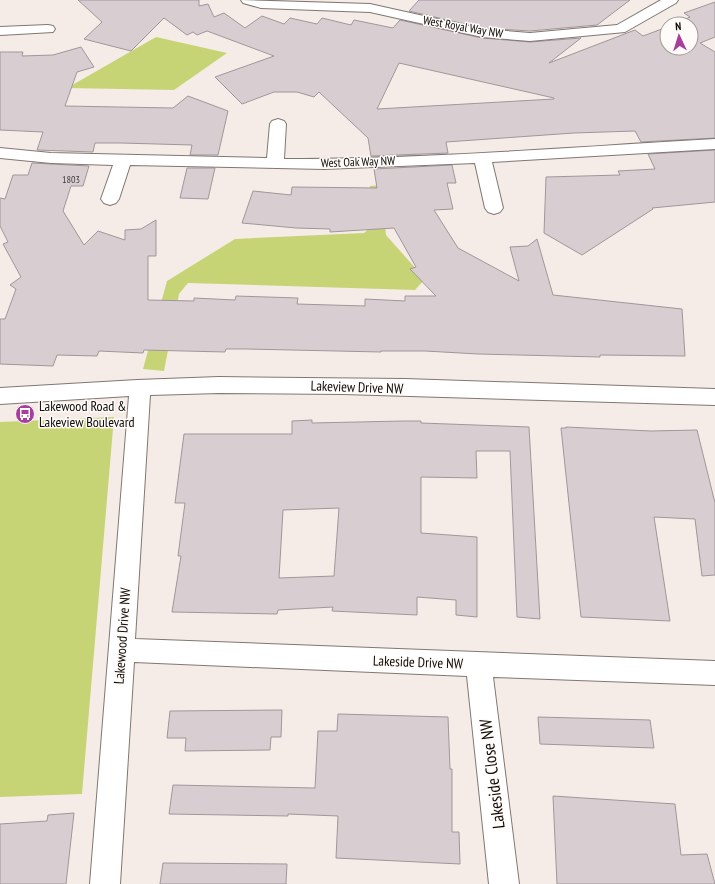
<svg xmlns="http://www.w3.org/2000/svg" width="715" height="884" font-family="'PT Sans Narrow',sans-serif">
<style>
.green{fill:#c7d476}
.building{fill:#d8ced2;stroke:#a0969b;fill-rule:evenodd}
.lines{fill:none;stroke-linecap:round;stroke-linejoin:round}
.street-casing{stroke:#807772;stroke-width:2}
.street{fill:#fff;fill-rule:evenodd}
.labels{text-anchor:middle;stroke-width:3;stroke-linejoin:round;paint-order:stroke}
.far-number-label{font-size:10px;fill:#403c3b}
.far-street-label{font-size:12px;fill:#0e0b09;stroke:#fffbf9}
.street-label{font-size:14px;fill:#0e0b09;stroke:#fffbf9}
.poi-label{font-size:14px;fill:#0e0b09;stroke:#fffbf9;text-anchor:start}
.near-street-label{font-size:17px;fill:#0e0b09;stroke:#fffbf9}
</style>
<rect width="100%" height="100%" fill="#f6ece7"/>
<path class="green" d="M 156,37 L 227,53 L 174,90 L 67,88 Z
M 381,185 L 386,235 L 425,279 L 415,290 L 188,283 L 179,294 L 164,371 L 143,369 L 167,281 L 235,239 L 364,233 L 373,225 L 370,186 Z
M 114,417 L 82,794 L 0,797 L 0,422 Z"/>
<path class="building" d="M 78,0 L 199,0 L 199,6 L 208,4 L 214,17 L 224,13 L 245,28 L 262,16 L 284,24 L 290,18 L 317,24 L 322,18 L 351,25 L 354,20 L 393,28 L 400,20 L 482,38 L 530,42 L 581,38 L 549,63 L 635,30 L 643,36 L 667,27 L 667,48 L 691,48 L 691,24 L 674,24 L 690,17 L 684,13 L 715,2 L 715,37 L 700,43 L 715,52 L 715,138 L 641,142 L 635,131 L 574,133 L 446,142 L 448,153 L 371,156 L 368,138 L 319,92 L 314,97 L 297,92 L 274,92 L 242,104 L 215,77 L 274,56 L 207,31 L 197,35 L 193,32 L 187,35 L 164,18 L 131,51 L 84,39 L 102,22 ZM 399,63 L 554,98 L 554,99 L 377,109 Z
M 419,0 L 630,0 L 597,25 L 530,31 L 482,28 L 409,11 Z
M 81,47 L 94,67 L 77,72 L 65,106 L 173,108 L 188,96 L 228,111 L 218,155 L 190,155 L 192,145 L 121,143 L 95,143 L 93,152 L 37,150 L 43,132 L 0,130 L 0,52 L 23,52 L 22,56 L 53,55 Z
M 715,150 L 715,202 L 652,208 L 653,209 L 582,255 L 544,233 L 546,177 L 620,175 L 618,171 L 655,169 L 648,154 Z
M 32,163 L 89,166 L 83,186 L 71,186 L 63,211 L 84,245 L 98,231 L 125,240 L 125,230 L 141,229 L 156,220 L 156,256 L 148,256 L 148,300 L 194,301 L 194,298 L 235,300 L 236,296 L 298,298 L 297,304 L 365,306 L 365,299 L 405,301 L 405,296 L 436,296 L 410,269 L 416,267 L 394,228 L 330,232 L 330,229 L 296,228 L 242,223 L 253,191 L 291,195 L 292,187 L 377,188 L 374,169 L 452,165 L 456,183 L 447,183 L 453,209 L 434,210 L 458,248 L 519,281 L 510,247 L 528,246 L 537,239 L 553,295 L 682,309 L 685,356 L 600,355 L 600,357 L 478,354 L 425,351 L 381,351 L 381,352 L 247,349 L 226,349 L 225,352 L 144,350 L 143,353 L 99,351 L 97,356 L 57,355 L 53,366 L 0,364 L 0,319 L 5,319 L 16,289 L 10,285 L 21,277 L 3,244 L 8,242 L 0,226 L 0,198 L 5,199 L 13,175 L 28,175 Z
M 187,168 L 215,168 L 208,199 L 180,198 Z
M 312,420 L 312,423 L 403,421 L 421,421 L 421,423 L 529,427 L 540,619 L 517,617 L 510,451 L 476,451 L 477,478 L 421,477 L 421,533 L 477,537 L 477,617 L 456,615 L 456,600 L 417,597 L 417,615 L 332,611 L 333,607 L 278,610 L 277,614 L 172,612 L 181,556 L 178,556 L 185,503 L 175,503 L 184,434 L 292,434 L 292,421 ZM 339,508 L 334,576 L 279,578 L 283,510 Z
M 566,427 L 651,431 L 697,430 L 715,503 L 715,575 L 702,576 L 695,519 L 654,517 L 670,621 L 581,617 L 561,428 L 566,428 Z
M 282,710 L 281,737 L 271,737 L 270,750 L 185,751 L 186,738 L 167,738 L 170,711 Z
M 338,714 L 448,717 L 450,769 L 452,769 L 452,832 L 459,832 L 460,864 L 336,858 L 338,816 L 288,814 L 288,816 L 169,814 L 173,785 L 315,788 L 318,731 L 337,731 Z
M 538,717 L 650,720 L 654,748 L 540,744 Z
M 553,796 L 675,804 L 681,855 L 707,854 L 715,884 L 557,884 Z
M 74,813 L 66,884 L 0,884 L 0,824 L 47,821 L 48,815 Z
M 163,863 L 287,864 L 286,884 L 160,884 Z"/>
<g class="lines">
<defs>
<path id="street" d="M 241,0 L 370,4 L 482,29 L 530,33 L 617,25 L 661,0 L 678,0 L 676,3 L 625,32 L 530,41 L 482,37 L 370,12 L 261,8 L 243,3 Z
M 48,25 L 53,26 L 55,29 L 53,32 L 0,35 L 0,27 Z
M 278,119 L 284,121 L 286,124 L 284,159 C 428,159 572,147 715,139 L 715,149 L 492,162 L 503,208 L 500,212 L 494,214 L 488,212 L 485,208 L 475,163 L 324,169 L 130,165 L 119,199 L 116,203 L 110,205 L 104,203 L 101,199 L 113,165 L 51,163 L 0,158 L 0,148 L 51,153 L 267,158 L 270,124 L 272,121 Z
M 219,377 L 405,379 L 715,389 L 715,405 L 343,394 L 219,393 L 150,395 L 135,639 L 715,661 L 715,685 L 493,677 L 519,884 L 489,884 L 467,676 L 134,662 L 120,884 L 90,884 L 129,396 L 0,404 L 0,388 L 137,380 Z"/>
</defs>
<use href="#street" class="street-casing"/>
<use href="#street" class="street"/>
</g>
<defs>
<symbol id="bus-disc" viewBox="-11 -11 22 22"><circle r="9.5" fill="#a83d9e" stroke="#fffbf9"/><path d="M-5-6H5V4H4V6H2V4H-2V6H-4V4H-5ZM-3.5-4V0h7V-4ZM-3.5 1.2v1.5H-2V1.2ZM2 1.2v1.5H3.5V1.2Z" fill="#fff"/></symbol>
</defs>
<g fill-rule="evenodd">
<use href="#bus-disc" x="14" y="403" width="22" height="22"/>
</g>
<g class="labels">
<g class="far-number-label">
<text x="71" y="183">1803</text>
</g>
<g class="far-street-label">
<text transform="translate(463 27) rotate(10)" y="4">West Royal Way NW</text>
<text transform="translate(358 162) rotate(-2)" y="4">West Oak Way NW</text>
</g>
<g class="street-label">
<text transform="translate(357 387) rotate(2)" y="5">Lakeview Drive NW</text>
<text transform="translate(122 636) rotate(-86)" y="5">Lakewood Drive NW</text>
<text transform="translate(418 662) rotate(2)" y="5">Lakeside Drive NW</text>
</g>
<g class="poi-label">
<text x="39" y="411">Lakewood Road &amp;<tspan x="39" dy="16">Lakeview Boulevard</tspan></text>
</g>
<g class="near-street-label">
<text transform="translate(492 774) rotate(-97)" y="6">Lakeside Close NW</text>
</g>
</g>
<g transform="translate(679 36) rotate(356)"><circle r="19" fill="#fffbf9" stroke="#9f9b99"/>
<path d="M0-3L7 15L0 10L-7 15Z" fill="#a83d9e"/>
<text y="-6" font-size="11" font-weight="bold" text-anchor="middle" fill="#0e0b09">N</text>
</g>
</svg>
